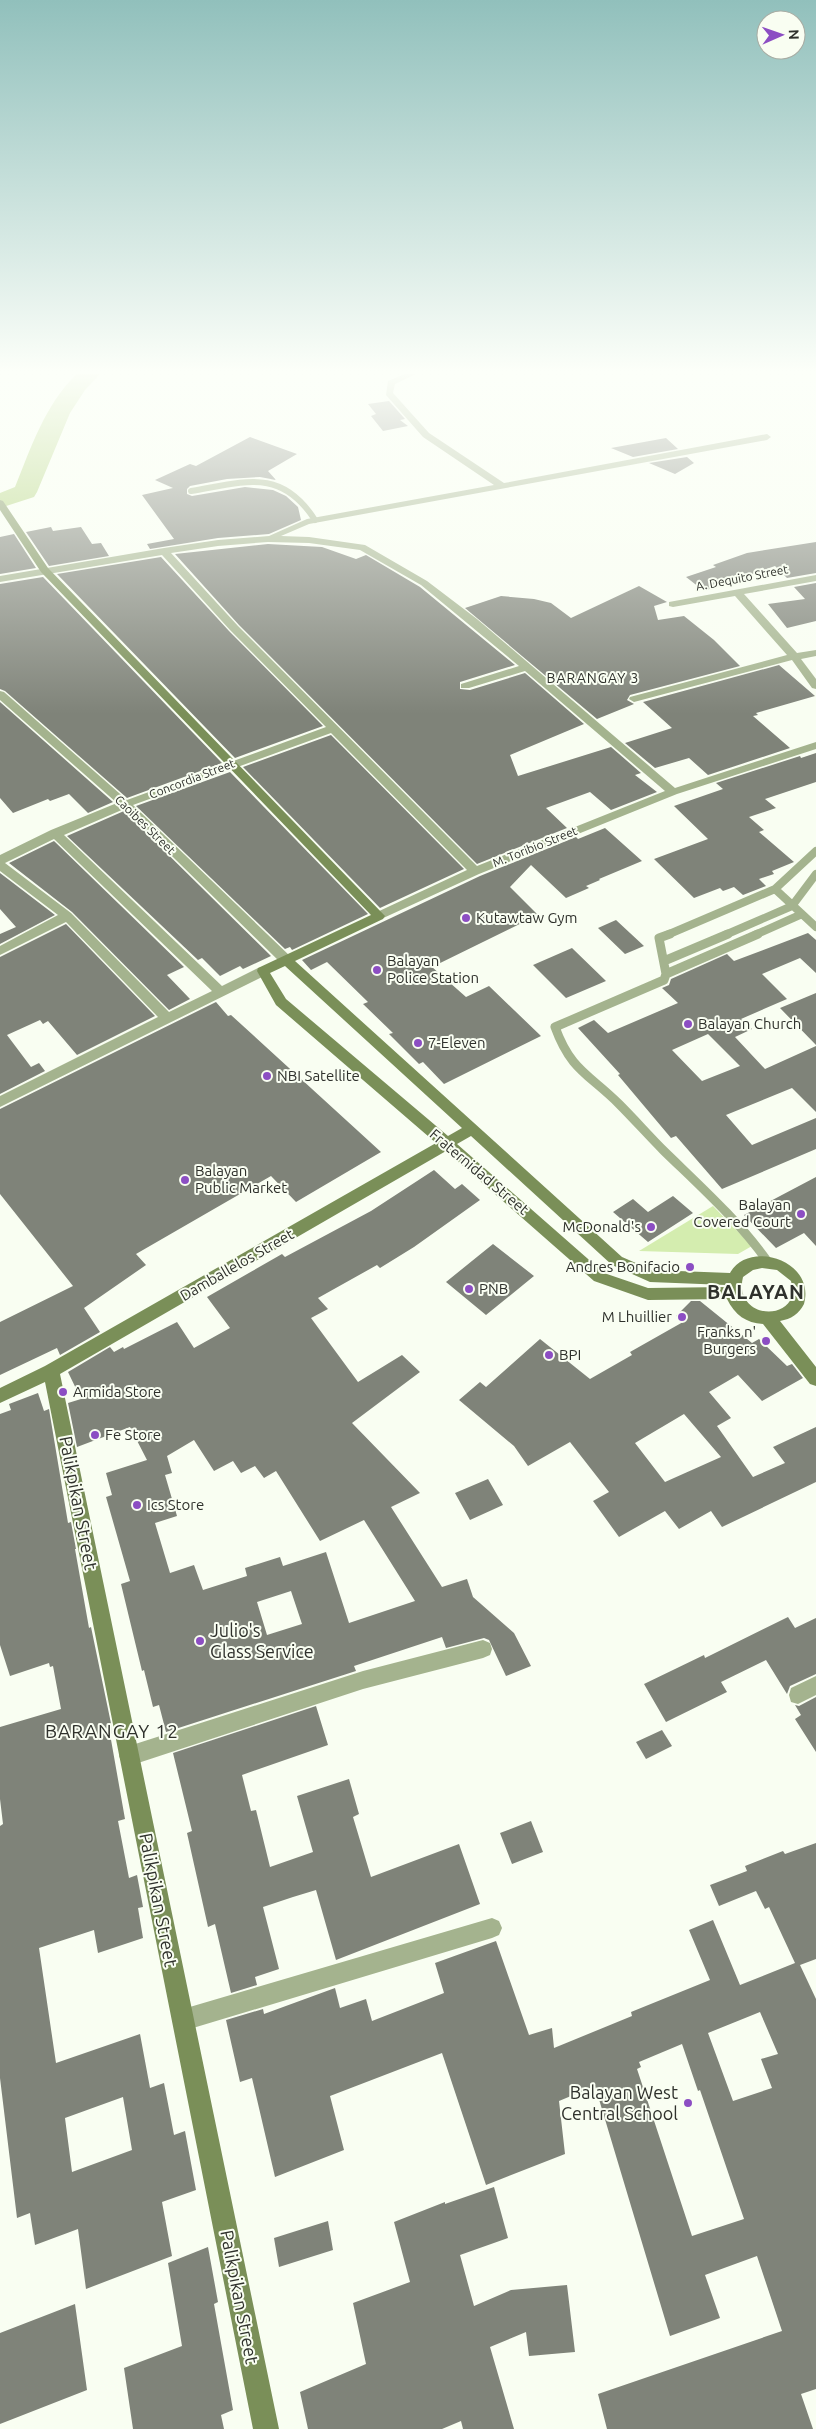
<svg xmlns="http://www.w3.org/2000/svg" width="816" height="2429" font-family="Ubuntu,sans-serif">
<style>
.green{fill:#d4edaf}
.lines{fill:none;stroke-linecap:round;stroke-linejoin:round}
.river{fill:#b0d179;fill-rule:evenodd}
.building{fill:#7f8379;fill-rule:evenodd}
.lane-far2{stroke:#a4b38e;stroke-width:6}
.lane-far1{stroke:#a4b38e;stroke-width:8}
.lane{stroke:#a4b38e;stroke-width:9}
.street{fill:#a4b38e;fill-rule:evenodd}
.secondary{fill:#7a8f58;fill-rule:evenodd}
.poi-dot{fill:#8c4ec3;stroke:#f9fef2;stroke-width:2}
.labels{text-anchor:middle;stroke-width:4;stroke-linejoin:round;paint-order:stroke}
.far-street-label{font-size:12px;fill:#2f312c;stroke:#f9fef2}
.far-neighbourhood-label{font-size:14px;letter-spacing:1px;fill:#2f312c;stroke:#f9fef2}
.poi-label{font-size:15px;fill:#2f312c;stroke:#f9fef2;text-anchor:start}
.street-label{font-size:15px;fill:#2f312c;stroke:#f9fef2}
.near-street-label{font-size:18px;fill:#2f312c;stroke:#f9fef2}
.near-poi-label{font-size:18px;fill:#2f312c;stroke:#f9fef2;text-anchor:start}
.near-neighbourhood-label{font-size:19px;letter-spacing:1px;fill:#2f312c;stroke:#f9fef2}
.district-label{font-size:20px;font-weight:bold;letter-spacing:1px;fill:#2f312c;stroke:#f9fef2}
</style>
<rect width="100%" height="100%" fill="#f9fef2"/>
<path class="green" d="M 713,1206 L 752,1246 L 738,1254 L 639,1251 Z"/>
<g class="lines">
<path class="river" d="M 77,374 L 100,374 L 85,390 L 70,413 L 37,492 L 34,497 L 0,508 L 0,493 L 15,487 C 31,448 45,404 77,374 Z"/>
</g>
<path class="building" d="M 389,401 L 405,419 L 400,420 L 408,426 L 383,431 L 371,416 L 376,414 L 368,404 Z
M 250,437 L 297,454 L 268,471 L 276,480 L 260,477 L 227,479 L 190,486 L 187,489 L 187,494 L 192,496 L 245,487 L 273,490 L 286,496 L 298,507 L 301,520 L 269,534 L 218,538 L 150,549 L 147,544 L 174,539 L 142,495 L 173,488 L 155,480 L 190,464 L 196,466 Z
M 666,438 L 678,449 L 633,457 L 611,448 Z
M 687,457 L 694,463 L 675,474 L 649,463 Z
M 51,527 L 53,531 L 81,527 L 92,544 L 101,543 L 109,556 L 49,566 L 26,532 Z
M 14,534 L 36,568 L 0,574 L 0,537 Z
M 816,542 L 816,573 L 787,578 L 775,566 L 704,591 L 686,577 L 716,567 L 713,565 L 747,553 Z
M 268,544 L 322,547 L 356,559 L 366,555 L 420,587 L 515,665 L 460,682 L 460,689 L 470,690 L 525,673 L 584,724 L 510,755 L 518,776 L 611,747 L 641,773 L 635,775 L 657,792 L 611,810 L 590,792 L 546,808 L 567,828 L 477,864 L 239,625 L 175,554 Z
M 161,557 L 229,631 L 323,726 L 235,758 L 57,574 Z
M 43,577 L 222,763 L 127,798 L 5,691 L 0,689 L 0,584 Z
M 816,583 L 816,621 L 787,628 L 768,604 L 805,599 L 794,587 Z
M 639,586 L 667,602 L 654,606 L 658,620 L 684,616 L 714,640 L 740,666 L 630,695 L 627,700 L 634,704 L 597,719 L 465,608 L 501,596 L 534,599 L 551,603 L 571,618 Z
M 779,665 L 815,696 L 756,713 L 758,715 L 753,716 L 790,748 L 708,775 L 689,758 L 655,768 L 625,743 L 672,728 L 643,702 Z
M 0,702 L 113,802 L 88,813 L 69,794 L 50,801 L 48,799 L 13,813 L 0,798 Z
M 331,735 L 464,869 L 380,908 L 243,767 Z
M 816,753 L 816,782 L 765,799 L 776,808 L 749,817 L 764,830 L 759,832 L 794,862 L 772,871 L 774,874 L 759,879 L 766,886 L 743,895 L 734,887 L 723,891 L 720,888 L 694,898 L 654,859 L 708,839 L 674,806 L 723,789 L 716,783 L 800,756 L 801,758 Z
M 230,772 L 368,914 L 292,950 L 290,947 L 285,949 L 136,806 Z
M 124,811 L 271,956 L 243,969 L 240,966 L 220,976 L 202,958 L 198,960 L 67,836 Z
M 605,828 L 642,861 L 599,879 L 600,880 L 586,886 L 589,888 L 566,898 L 531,865 L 510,887 L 538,915 L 432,967 L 466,997 L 489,986 L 541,1036 L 444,1084 L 423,1062 L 419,1064 L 389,1034 L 393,1033 L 363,1004 L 368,1002 L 327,962 L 311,970 L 302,960 L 480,876 L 576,837 L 578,839 Z
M 54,841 L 184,967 L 167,975 L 190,999 L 169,1010 L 72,912 L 9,863 Z
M 0,873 L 55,915 L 0,944 L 0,934 L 16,927 L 0,909 Z
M 616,920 L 644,946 L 625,954 L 598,928 Z
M 66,924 L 155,1016 L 77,1055 L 48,1021 L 43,1024 L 40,1020 L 7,1035 L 31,1067 L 39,1063 L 45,1071 L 0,1094 L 0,957 Z
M 808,933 L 816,940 L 816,973 L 800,958 L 762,974 L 787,999 L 741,1019 L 752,1029 L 735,1037 L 765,1069 L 816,1046 L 816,1112 L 792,1088 L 726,1115 L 752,1145 L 816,1118 L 816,1149 L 722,1189 L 676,1136 L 671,1138 L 618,1075 L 620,1074 L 578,1028 L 594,1020 L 608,1033 L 678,1003 L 662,988 L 669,985 L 671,979 L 727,954 L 734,961 ZM 708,1034 L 740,1066 L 702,1081 L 672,1050 Z
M 572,948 L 606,981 L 566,998 L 533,965 Z
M 816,993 L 816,1045 L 780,1008 Z
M 216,1002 L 228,1016 L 231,1015 L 381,1152 L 296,1202 L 271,1176 L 136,1254 L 146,1265 L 84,1308 L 100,1332 L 60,1355 L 57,1348 L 0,1375 L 0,1322 L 73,1286 L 0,1194 L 0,1109 Z
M 434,1170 L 455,1189 L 462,1184 L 480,1200 L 414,1247 L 380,1268 L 377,1265 L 318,1298 L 328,1309 L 311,1318 L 358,1382 L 402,1355 L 420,1372 L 352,1423 L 420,1493 L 391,1507 L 442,1587 L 467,1579 L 473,1597 L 514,1633 L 531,1666 L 506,1676 L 489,1640 L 484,1638 L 446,1648 L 442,1637 L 354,1666 L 356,1671 L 166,1732 L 159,1705 L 153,1707 L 144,1670 L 142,1671 L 121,1584 L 130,1581 L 106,1497 L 112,1495 L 106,1473 L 147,1460 L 130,1427 L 77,1447 L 68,1403 L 81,1399 L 68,1372 L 110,1347 L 114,1352 L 123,1347 L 124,1349 L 177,1322 L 194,1348 L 230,1328 L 207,1297 L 282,1254 L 285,1257 L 371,1211 ZM 194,1440 L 214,1471 L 233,1461 L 241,1473 L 255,1466 L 264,1478 L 276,1471 L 320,1541 L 364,1520 L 415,1601 L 349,1623 L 326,1552 L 283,1566 L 280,1557 L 245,1568 L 247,1576 L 203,1590 L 194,1565 L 170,1573 L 155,1523 L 177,1516 L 165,1475 L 172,1473 L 167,1456 ZM 291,1591 L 302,1624 L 267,1635 L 257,1602 Z
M 816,1177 L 816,1246 L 804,1233 L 776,1248 L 744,1215 Z
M 673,1196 L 693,1213 L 648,1242 L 613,1212 L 633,1199 L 648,1212 Z
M 493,1244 L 534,1276 L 486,1315 L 446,1282 Z
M 691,1301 L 700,1301 L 752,1343 L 759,1339 L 787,1366 L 792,1364 L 803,1378 L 762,1401 L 738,1375 L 709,1392 L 731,1418 L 717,1426 L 753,1477 L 785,1463 L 773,1447 L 816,1427 L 816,1482 L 722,1527 L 711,1511 L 679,1529 L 665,1511 L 619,1537 L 593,1501 L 609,1492 L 570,1442 L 528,1466 L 514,1446 L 459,1400 L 480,1382 L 486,1387 L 540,1339 L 590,1379 L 632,1355 L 630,1352 L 683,1322 L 676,1316 ZM 684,1414 L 721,1457 L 665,1482 L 635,1443 Z
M 38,1393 L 44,1411 L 49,1409 L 68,1523 L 71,1522 L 76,1549 L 75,1549 L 89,1628 L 91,1627 L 113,1733 L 110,1734 L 125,1819 L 118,1821 L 129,1878 L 137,1875 L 143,1907 L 138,1908 L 143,1938 L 98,1953 L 94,1930 L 39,1948 L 56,2063 L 140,2034 L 150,2088 L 164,2083 L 174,2135 L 185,2131 L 196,2190 L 162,2202 L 172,2256 L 86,2289 L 78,2229 L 35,2245 L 30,2213 L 17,2218 L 0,2078 L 0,1826 L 3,1824 L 0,1799 L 0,1727 L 61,1709 L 53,1666 L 50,1667 L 49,1663 L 10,1676 L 0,1645 L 0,1414 L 11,1410 L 9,1404 ZM 123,2097 L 132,2150 L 72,2172 L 65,2118 Z
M 488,1479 L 503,1505 L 470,1520 L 455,1493 Z
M 788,1617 L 795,1628 L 816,1618 L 816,1674 L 790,1686 L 787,1694 L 766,1660 L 721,1682 L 727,1692 L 666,1722 L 644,1684 L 704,1655 L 705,1658 Z
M 816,1697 L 816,1752 L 795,1719 L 801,1715 L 795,1705 L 799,1706 Z
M 316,1706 L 328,1745 L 242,1775 L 251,1811 L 256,1810 L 270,1867 L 313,1852 L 297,1796 L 349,1779 L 359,1814 L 353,1817 L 371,1877 L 459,1844 L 480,1904 L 336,1960 L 316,1890 L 293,1897 L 263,1907 L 279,1969 L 255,1977 L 257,1985 L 231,1993 L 215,1924 L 208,1927 L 187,1833 L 192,1831 L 173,1753 Z
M 662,1730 L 672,1746 L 646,1759 L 636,1742 Z
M 531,1821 L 543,1852 L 512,1864 L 500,1833 Z
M 816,1843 L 816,1959 L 800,1965 L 816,1999 L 816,2389 L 801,2394 L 813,2429 L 607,2429 L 598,2394 L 782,2331 L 757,2256 L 705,2275 L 720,2318 L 670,2336 L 595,2086 L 559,2101 L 565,2154 L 486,2185 L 442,2053 L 330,2096 L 344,2150 L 275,2177 L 252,2078 L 240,2082 L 226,2020 L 263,2009 L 264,2014 L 335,1988 L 340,2008 L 366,1999 L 372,2021 L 444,1993 L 435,1963 L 496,1941 L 529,2035 L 552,2028 L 554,2048 L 632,2016 L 631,2012 L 710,1980 L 689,1930 L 713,1920 L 740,1985 L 795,1963 L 769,1907 L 765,1909 L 756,1891 L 719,1906 L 710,1885 L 747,1871 L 745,1866 L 783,1851 L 785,1854 ZM 760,2012 L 778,2054 L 761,2059 L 772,2088 L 733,2101 L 708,2033 ZM 682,2044 L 698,2091 L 700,2090 L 744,2219 L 692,2236 L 637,2069 L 641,2067 L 639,2062 Z
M 494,2187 L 508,2238 L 460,2255 L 474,2306 L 511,2290 L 567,2285 L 575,2352 L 529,2356 L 526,2332 L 490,2347 L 514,2429 L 463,2429 L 461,2421 L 442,2429 L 308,2429 L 300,2392 L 366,2364 L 353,2303 L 410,2282 L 394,2222 L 445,2202 L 445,2204 Z
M 328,2221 L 333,2250 L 279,2267 L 274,2238 Z
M 208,2247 L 218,2302 L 214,2304 L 233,2410 L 221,2415 L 224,2429 L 133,2429 L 124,2368 L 182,2346 L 168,2263 Z
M 75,2304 L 87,2390 L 0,2424 L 0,2333 Z"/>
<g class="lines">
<path class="lane-far2" d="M 191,491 C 244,482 281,467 315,520"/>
<path class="lane-far1" d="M 775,889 L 816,927
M 667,935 L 775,889 L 816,851
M 725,935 L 792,906 L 816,874
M 755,935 L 802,914"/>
<path class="lane" d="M 758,934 L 666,974 L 664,980 L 555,1027 C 571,1071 589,1074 619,1104 C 635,1120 649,1136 664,1151 C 701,1187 738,1220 768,1262
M 664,961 L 728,934
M 666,974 L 659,938 L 670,934"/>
<path class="street" d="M 405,374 L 416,374 L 395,384 L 393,393 L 429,433 L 504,483 L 767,434 L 771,437 L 767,440 L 309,524 L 281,536 L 309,537 L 365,545 L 427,581 L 477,619 L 675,788 L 816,742 L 816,749 L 677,794 L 479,874 L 379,920 L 373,916 L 375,913 L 467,870 L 331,733 L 133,805 L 291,957 L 292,960 L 291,963 L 281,963 L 124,809 L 64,835 L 222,986 L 258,968 L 263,967 L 269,971 L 268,974 L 0,1107 L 0,1096 L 158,1017 L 66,922 L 0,955 L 0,946 L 58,915 L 0,871 L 0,855 L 51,830 L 117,803 L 0,700 L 0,691 L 4,692 L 127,800 L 326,727 L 230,630 L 162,555 L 0,582 L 0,576 L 164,548 L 218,540 L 269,536 L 307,519 L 494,485 L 423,437 L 386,395 L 388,381 ZM 268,542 L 309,543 L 360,550 L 421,585 L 519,666 L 461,684 L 461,688 L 469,688 L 525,671 L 665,791 L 477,866 L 238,626 L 171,553 L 218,546 ZM 54,839 L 212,991 L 169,1012 L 71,913 L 5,863 Z
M 816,575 L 816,581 L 744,594 L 797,653 L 816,650 L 816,656 L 801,659 L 816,679 L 816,689 L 812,688 L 792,660 L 634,702 L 629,699 L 630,697 L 787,655 L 735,596 L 673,607 L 669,606 L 669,602 Z
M 483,1640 L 490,1643 L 492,1649 L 490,1655 L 483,1658 L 363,1689 L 129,1766 L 122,1763 L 119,1756 L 122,1749 L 129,1746 L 363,1671 Z
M 816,1676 L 816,1695 L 798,1704 L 791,1702 L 789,1695 L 791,1688 Z
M 492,1918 L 499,1921 L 502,1928 L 499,1935 L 492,1938 L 183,2031 L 175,2028 L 172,2020 L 175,2012 L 183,2009 Z"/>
<path class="secondary" d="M 0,500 L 3,501 L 48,568 L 385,916 L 383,919 L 295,961 L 622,1257 L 652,1270 L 730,1273 C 748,1239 816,1260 804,1304 C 799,1314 791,1319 780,1321 L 816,1367 L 816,1386 L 810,1384 L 763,1324 C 746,1323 735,1315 727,1299 L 648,1300 L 594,1281 L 446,1151 L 60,1374 L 279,2429 L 253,2429 L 45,1382 L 0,1403 L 0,1388 L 45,1366 L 436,1143 L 276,1005 L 257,971 L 258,968 L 371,915 L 41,572 L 0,510 ZM 285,966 L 462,1128 L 448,1136 L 286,999 L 270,973 ZM 471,1136 L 612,1265 L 650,1282 L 726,1285 L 727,1287 L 648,1288 L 604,1273 L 457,1144 ZM 762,1268 L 777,1270 L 791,1281 C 792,1286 794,1292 792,1297 C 781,1323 734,1313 743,1277 L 753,1270 Z"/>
</g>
<linearGradient id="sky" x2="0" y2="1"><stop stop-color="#91c0bc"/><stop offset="0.52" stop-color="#fcfff9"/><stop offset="1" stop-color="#fcfff9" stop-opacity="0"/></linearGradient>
<rect width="816" height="714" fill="url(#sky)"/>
<g class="poi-dot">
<circle cx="466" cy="918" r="5"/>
<circle cx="377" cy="970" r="5"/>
<circle cx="688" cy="1024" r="5"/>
<circle cx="418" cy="1043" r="5"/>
<circle cx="267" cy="1076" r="5"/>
<circle cx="185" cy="1180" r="5"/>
<circle cx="801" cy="1214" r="5"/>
<circle cx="651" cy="1227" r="5"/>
<circle cx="690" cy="1267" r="5"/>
<circle cx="469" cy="1289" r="5"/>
<circle cx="682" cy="1317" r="5"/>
<circle cx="766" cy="1341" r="5"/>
<circle cx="549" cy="1355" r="5"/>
<circle cx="63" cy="1392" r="5"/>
<circle cx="95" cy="1435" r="5"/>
<circle cx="137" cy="1505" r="5"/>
<circle cx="200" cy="1641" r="5"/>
<circle cx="688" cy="2103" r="5"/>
</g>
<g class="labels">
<g class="far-street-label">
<text transform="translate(742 578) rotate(-11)" y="4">A. Dequito Street</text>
<text transform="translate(192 779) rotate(-21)" y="4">Concordia Street</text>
<text transform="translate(145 825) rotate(44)" y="4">Caoibes Street</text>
<text transform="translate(535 847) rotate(-22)" y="4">M. Toribio Street</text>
</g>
<g class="far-neighbourhood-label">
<text x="593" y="683">BARANGAY 3</text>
</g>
<g class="poi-label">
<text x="476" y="923">Kutawtaw Gym</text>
<text x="387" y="966">Balayan<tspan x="387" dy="17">Police Station</tspan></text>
<text x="698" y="1029">Balayan Church</text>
<text x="428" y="1048">7-Eleven</text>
<text x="277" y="1081">NBI Satellite</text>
<text x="195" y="1176">Balayan<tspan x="195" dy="17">Public Market</tspan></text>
<text x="791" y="1210" text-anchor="end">Balayan<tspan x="791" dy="17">Covered Court</tspan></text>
<text x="641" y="1232" text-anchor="end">McDonald's</text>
<text x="680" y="1272" text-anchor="end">Andres Bonifacio</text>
<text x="479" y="1294">PNB</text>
<text x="672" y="1322" text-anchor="end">M Lhuillier</text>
<text x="756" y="1337" text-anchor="end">Franks n'<tspan x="756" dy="17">Burgers</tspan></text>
<text x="559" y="1360">BPI</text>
<text x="73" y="1397">Armida Store</text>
<text x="105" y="1440">Fe Store</text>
<text x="147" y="1510">Ics Store</text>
</g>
<g class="street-label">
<text transform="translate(479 1172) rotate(40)" y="5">Fraternidad Street</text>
<text transform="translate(237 1265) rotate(-30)" y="5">Damballelos Street</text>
</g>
<g class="near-street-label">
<text transform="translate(78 1503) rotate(79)" y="6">Palikpikan Street</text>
<text transform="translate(158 1900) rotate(79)" y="6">Palikpikan Street</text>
<text transform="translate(239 2297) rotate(79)" y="6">Palikpikan Street</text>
</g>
<g class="near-poi-label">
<text x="210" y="1637">Julio's<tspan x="210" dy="21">Glass Service</tspan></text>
<text x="678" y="2099" text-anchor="end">Balayan West<tspan x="678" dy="21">Central School</tspan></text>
</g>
<g class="near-neighbourhood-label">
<text x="112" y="1738">BARANGAY 12</text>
</g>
<g class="district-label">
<text x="756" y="1299">BALAYAN</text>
</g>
</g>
<g transform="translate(781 35) rotate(88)"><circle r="24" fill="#f9fef2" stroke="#a8aca3"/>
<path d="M0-4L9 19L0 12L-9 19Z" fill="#8c4ec3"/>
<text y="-8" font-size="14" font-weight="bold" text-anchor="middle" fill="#2f312c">N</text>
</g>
</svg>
